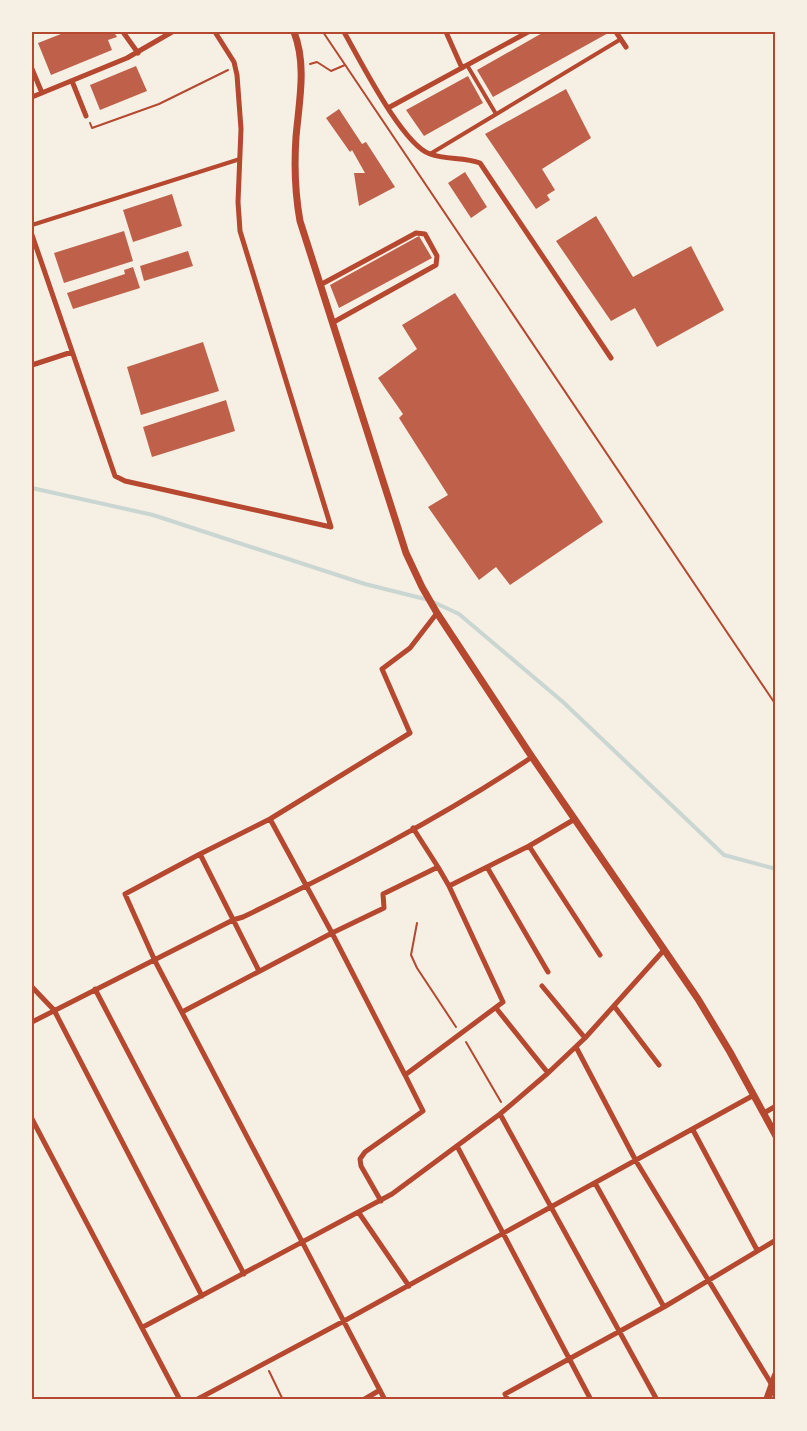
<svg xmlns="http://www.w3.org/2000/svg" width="807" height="1431" font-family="'IBM Plex Sans',sans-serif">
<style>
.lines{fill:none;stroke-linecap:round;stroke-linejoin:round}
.stream{stroke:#c9d6d2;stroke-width:4}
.building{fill:#bf614a}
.path{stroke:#b5482f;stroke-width:2}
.pedestrian{stroke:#b5482f;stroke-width:4}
.minor{stroke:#b5482f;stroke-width:5}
.secondary{stroke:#b5482f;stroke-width:7}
.primary{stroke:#b5482f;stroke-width:8}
.neatline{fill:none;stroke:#b5482f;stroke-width:2}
</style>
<rect width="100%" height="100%" fill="#f6efe4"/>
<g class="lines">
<path class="stream" d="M 32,488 L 153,515 L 365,584 L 429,600 L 459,614 L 563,702 L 724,855 L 776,869"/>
</g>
<path class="building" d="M 66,32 L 114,32 L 117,37 L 108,40 L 112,50 L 51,75 L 38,43 Z
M 544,32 L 610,32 L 493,97 L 477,70 Z
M 136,66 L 147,91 L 100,110 L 90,85 Z
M 468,76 L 483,103 L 424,136 L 406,110 Z
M 566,89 L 591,138 L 542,169 L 555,190 L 547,195 L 550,200 L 536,209 L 485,134 Z
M 339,109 L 362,144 L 366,142 L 395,187 L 359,206 L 354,173 L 365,173 L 352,150 L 350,152 L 326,118 Z
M 465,172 L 487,207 L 471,218 L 448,183 Z
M 172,194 L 182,226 L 133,242 L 123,210 Z
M 596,216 L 633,277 L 691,246 L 724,310 L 657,347 L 635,308 L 611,321 L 556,241 Z
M 124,231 L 133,261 L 64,283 L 54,253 Z
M 419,236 L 432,258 L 339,308 L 330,285 Z
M 188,251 L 193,266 L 144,281 L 140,266 Z
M 133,267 L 140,288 L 73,309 L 67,293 L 125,274 L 124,270 Z
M 455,293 L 603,522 L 510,585 L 496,567 L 479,580 L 428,507 L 448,495 L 399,418 L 403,414 L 378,378 L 417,349 L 402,325 Z
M 203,342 L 219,391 L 141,415 L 127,367 Z
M 226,400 L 235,431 L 152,457 L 143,427 Z"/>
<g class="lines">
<path class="path" d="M 323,32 L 776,705
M 310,64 L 317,62 L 331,71 L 345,65
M 90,123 L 92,128 L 159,104 L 228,70
M 417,923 L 411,955 L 417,968 L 456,1027
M 466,1042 L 501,1102
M 269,1371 L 283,1400"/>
<path class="pedestrian" d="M 467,65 L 496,114
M 430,154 L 621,39
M 32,225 L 240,159"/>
<path class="minor" d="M 123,32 L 138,53
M 344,32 C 360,60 402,144 430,154 C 446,160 464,157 480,163 L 611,358
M 446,32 L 462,68
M 616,32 L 626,47
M 32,69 L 42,93
M 72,81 L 86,116
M 32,97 L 127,58 L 172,32
M 388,108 L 528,32
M 32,235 L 115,476 L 125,481 L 331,527 L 240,231 L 238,202 L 241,129 L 237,75 L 234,62 L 215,32
M 320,285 L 416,233 L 425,234 L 437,256 L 436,265 L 332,323
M 32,365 L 72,352
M 270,819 L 332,933 L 384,908 L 383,894 L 438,867 L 449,886 L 529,846 L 575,819
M 413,828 L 438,867
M 529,846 L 600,955
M 200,854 L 259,971
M 487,867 L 548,972
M 542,986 L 585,1038
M 32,987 L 54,1010 L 202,1296
M 95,989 L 244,1274
M 614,1006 L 659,1065
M 496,1008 L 548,1073
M 182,1012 L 332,933 L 405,1075
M 32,1022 L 233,920 L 243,917 C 342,869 441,818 532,757
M 576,1047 L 636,1161 L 772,1385
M 764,1113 L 776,1106
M 500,1114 L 657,1400
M 32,1119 L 180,1400
M 693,1130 L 757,1250
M 457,1146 L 591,1400
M 595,1183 L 664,1307
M 381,1201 L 361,1166 L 360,1159 L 365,1152 L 423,1111 L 405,1075 L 503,1002 L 449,886
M 359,1213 L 409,1286
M 143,1327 L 392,1194 L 500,1114 L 548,1073 L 585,1038 L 664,950
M 196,1400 L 344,1321 L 754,1095
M 363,1400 L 380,1390
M 385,1400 L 155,961 L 125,894 L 200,854 L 270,819 L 410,733 L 382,669 L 410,648 L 437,613
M 508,1400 L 505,1394 L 664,1307 L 776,1240"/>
<path class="secondary" d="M 294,32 C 307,65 299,102 296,137 C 294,166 295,193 300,221 L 406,553 L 422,587 L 437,613 L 532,757 L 698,999 L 730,1052 L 776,1136"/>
<path class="primary" d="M 767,1400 L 776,1375"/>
</g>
<rect width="807" height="1431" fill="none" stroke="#f6efe4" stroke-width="66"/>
<rect x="33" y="33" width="741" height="1365" class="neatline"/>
</svg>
